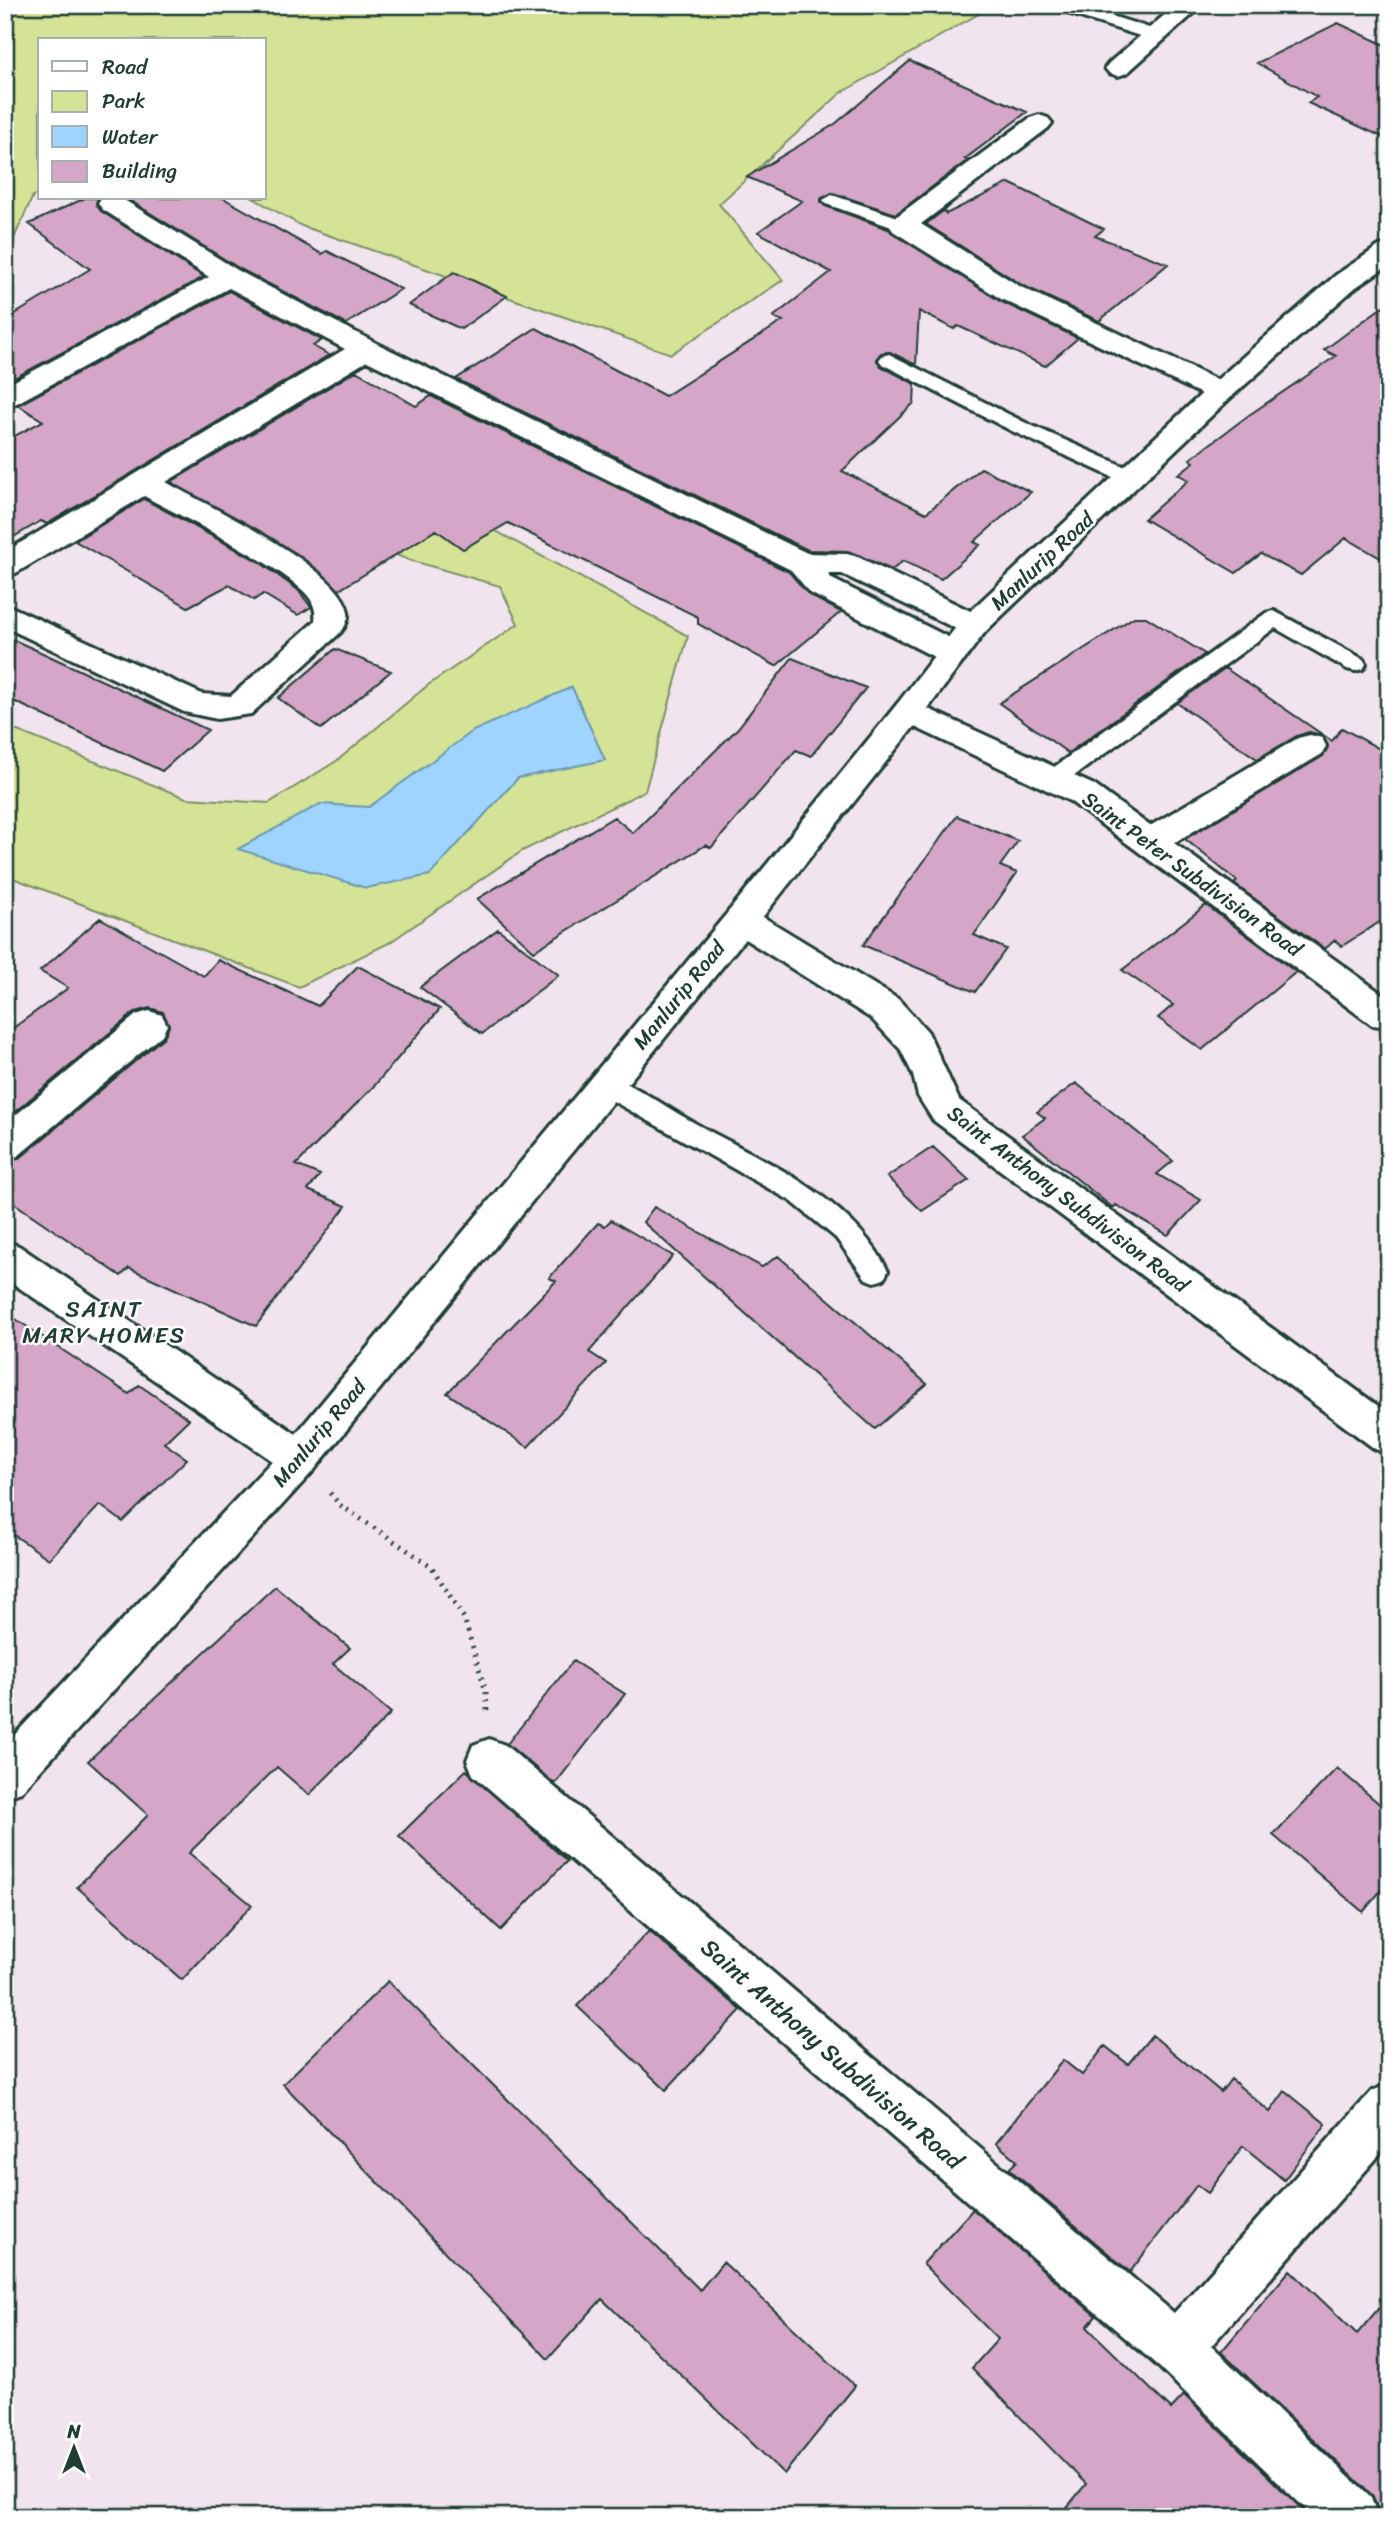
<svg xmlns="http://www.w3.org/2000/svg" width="1394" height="2522" font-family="Sriracha,sans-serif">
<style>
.green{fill:#d4e396;stroke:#7a9065;stroke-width:2}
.water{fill:#9ed4fd;stroke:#6b98ad;stroke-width:2}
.building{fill:#d5a6c7;stroke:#1f3d34;stroke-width:2}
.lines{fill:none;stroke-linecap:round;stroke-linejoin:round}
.lane-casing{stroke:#1f3d34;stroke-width:6}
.street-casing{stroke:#1f3d34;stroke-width:6}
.secondary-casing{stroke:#1f3d34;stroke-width:6}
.path{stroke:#1f3d34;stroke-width:5;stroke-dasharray:2 6;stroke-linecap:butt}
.lane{fill:#fff;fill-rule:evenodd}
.street{fill:#fff;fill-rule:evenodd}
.secondary{fill:#fff;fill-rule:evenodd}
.labels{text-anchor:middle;stroke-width:5;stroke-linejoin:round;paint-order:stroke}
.street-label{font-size:21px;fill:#1f3d34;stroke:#fff}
.neighbourhood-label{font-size:23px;letter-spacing:2px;fill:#1f3d34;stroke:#fff}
.near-street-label{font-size:24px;fill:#1f3d34;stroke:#fff}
</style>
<rect width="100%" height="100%" fill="#f2e4ee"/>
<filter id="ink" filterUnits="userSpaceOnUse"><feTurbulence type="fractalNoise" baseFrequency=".0143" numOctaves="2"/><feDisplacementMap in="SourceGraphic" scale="14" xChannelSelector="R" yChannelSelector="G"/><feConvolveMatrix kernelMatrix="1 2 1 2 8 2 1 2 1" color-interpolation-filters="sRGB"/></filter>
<g filter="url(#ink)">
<path class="green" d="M 5,5 L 994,5 L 841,93 L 719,204 L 783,280 L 671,354 L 302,226 L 253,198 L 264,198 L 264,40 L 40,40 L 40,193 L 33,196 L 5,258 Z
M 362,458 L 688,636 L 645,791 L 522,851 L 389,943 L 299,987 L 5,875 L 5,726 L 186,798 L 269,803 L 338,760 L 428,685 L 518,624 L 500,586 L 409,560 L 347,535 Z"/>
<path class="water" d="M 572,687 L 605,760 L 518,778 L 430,875 L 366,888 L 238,849 L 320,804 L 369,807 L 473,731 Z"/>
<path class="building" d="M 1338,23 L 1389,47 L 1389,140 L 1308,103 L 1317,97 L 1257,63 Z
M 910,61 L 1027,112 L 965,159 L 968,160 L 896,214 L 833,193 L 822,198 L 821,202 L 825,206 L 888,229 L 1000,301 L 1078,338 L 1045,366 L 958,326 L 954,329 L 919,311 L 916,365 L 890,352 L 881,353 L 877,358 L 881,366 L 915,384 L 914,403 L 842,471 L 926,513 L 981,468 L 1031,492 L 974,542 L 980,545 L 941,579 L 903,561 L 892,570 L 848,551 L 808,550 L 456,379 L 536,328 L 665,396 L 783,321 L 773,317 L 831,272 L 758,232 L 802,201 L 747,177 L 835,124 Z
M 1009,183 L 1104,229 L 1095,236 L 1168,264 L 1099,321 L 1022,285 L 926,224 L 951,205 L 944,211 L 946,214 Z
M 85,198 L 98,198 L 96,204 L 101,211 L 204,277 L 5,383 L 5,320 L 90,269 L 29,224 Z
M 126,198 L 223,198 L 322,254 L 327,251 L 401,289 L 346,324 L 240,269 Z
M 454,272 L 507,296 L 461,329 L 409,305 Z
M 229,291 L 322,340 L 313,346 L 329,355 L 47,524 L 41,521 L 5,542 L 5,441 L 43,421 L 18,405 Z
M 1389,302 L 1389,563 L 1346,538 L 1301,575 L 1261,554 L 1236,573 L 1144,519 L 1189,480 L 1178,474 L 1194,462 L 1190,459 L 1249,415 L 1336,356 L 1324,350 Z
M 356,371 L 416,406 L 431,396 L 789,572 L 809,595 L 841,612 L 776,666 L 698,624 L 698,617 L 508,523 L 463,549 L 436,530 L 339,590 L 299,555 L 171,482 Z
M 144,499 L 258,561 L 298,590 L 311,607 L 298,615 L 263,594 L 254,600 L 229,585 L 188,607 L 75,541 Z
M 1134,617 L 1146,617 L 1205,654 L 1068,753 L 999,703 Z
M 5,636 L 47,655 L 208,730 L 162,771 L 5,697 Z
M 335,649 L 391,671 L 321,729 L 278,698 Z
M 792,658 L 866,688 L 811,756 L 796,750 L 711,848 L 706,845 L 534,951 L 477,899 L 614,817 L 633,833 L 738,728 Z
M 1225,668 L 1332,741 L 1342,728 L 1389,754 L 1389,916 L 1342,946 L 1335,940 L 1325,949 L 1234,884 L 1237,881 L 1185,839 L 1323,756 L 1328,747 L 1323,735 L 1309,732 L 1297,736 L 1257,759 L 1177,703 Z
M 957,816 L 1018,841 L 1000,866 L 1017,873 L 974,935 L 1006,949 L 975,992 L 863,945 Z
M 1206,905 L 1296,972 L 1202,1050 L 1158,1018 L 1173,1005 L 1122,970 Z
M 100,918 L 204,976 L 218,960 L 318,1006 L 358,966 L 440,1009 L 375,1085 L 296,1165 L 320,1175 L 308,1190 L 346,1206 L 256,1326 L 129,1268 L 121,1276 L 5,1197 L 6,1163 L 20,1158 L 164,1037 L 169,1026 L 163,1012 L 150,1008 L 135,1012 L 11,1115 L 5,1110 L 5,1034 L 68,988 L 40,971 Z
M 498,929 L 559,975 L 482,1034 L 420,987 Z
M 1076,1083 L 1173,1161 L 1157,1174 L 1201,1200 L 1168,1235 L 1116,1205 L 1113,1208 L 1022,1135 L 1045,1118 L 1037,1112 Z
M 933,1147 L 969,1180 L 922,1211 L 887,1177 Z
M 654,1207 L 762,1267 L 778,1256 L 927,1384 L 875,1429 L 643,1222 Z
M 611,1220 L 673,1256 L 589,1352 L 606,1363 L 528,1447 L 447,1393 L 556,1281 L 549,1278 L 598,1223 L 605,1226 Z
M 5,1312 L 129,1394 L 139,1385 L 189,1419 L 164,1443 L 187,1459 L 123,1522 L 100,1505 L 49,1559 L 5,1529 Z
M 275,1586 L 350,1648 L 333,1664 L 391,1713 L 309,1795 L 277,1767 L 189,1853 L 252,1905 L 182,1980 L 77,1887 L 148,1815 L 88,1761 Z
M 573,1661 L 625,1694 L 555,1784 L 507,1744 Z
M 1337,1768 L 1389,1812 L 1389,1881 L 1363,1912 L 1273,1835 Z
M 466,1770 L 567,1861 L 501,1930 L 399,1836 Z
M 649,1931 L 741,2010 L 666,2090 L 577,2006 Z
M 388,1981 L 700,2290 L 723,2262 L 855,2386 L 784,2474 L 602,2299 L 548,2359 L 283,2084 Z
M 1152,2035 L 1221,2092 L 1231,2079 L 1270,2112 L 1285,2091 L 1326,2124 L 1284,2180 L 1243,2146 L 1208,2193 L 1197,2185 L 1130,2272 L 1009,2169 L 1017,2161 L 996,2143 L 1063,2060 L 1082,2075 L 1105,2046 L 1128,2064 Z
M 973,2209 L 1096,2316 L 1087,2327 L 1171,2409 L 1184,2395 L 1310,2517 L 1059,2517 L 1086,2484 L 972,2368 L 998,2339 L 923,2264 Z
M 1290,2270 L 1357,2334 L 1389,2296 L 1389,2517 L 1380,2517 L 1373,2496 L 1221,2352 Z"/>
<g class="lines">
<defs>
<path id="lane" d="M 1077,5 L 1162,32 L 1165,36 L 1156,41 L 1070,14 L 1068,10 L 1070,6 Z
M 832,195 L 910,221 L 912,225 L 903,231 L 826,204 L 823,200 Z
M 889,354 L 1026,423 L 1137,472 L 1140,477 L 1137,482 L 1123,482 L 1012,431 L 882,364 L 879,360 L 882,356 Z
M 1274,611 L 1363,659 L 1366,664 L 1363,669 L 1355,671 L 1347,669 L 1275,628 L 1062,785 L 1054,787 L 1046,785 L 1043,779 L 1046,773 L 1266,613 Z
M 606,1075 C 636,1085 664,1106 691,1121 C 761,1160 850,1195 888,1271 L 884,1279 L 875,1282 L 866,1279 L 836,1238 L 791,1201 L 597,1092 L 594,1085 L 597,1078 Z"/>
<path id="street" d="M 1176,5 L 1203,5 L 1127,73 L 1118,76 L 1109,73 L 1105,68 L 1109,63 Z
M 1039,115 L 1048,118 L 1052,123 L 1048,128 L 921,224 L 1021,287 L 1230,386 L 1234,392 L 1230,398 L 1220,401 L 1210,398 L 1001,299 L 893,231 L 889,225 L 893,219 L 1030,118 Z
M 101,198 L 121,198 L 239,271 L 376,343 L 807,553 L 847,554 L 858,557 L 985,618 L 990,625 L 985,632 L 974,636 L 963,632 L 842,574 L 828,574 L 832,579 L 964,645 L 969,653 L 964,661 L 953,664 L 942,661 L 810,593 L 791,570 L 367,361 L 166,482 C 205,505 341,567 348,612 C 349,619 345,627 341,632 L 251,714 L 217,719 L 184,712 L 5,627 L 5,604 L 202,694 L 231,696 L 315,621 C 316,613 315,608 311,600 C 292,570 180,516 144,496 L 16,573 L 5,576 L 5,552 L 345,349 L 229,288 L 15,404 L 5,407 L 5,386 L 209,277 L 102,209 L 98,203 Z
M 909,700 L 1094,785 L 1150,826 L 1298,738 L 1310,735 L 1322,738 L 1326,746 L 1322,754 L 1174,843 L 1389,999 L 1389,1027 L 1372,1025 L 1070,801 L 898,719 L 893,711 L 898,703 Z
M 741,907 L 753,911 L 898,999 L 928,1032 L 959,1100 L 1389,1414 L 1389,1454 L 1375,1449 L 933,1120 L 918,1096 L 913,1075 L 901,1050 L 872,1019 L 729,929 L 724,920 L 729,911 Z
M 149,1011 L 162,1015 L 167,1025 L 162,1035 L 18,1156 L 5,1161 L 5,1124 L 136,1015 Z
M 5,1241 L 19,1246 L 314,1446 L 320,1458 L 314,1470 L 300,1476 L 286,1470 L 5,1278 Z
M 489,1739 L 505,1745 L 1174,2313 L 1372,2091 L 1389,2084 L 1389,2144 L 1211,2346 L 1371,2498 L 1378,2517 L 1314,2517 L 1158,2366 L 473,1775 L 467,1760 L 473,1745 Z"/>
<path id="secondary" d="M 1389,244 L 1389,265 L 1356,287 L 1230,398 L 985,632 L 920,719 L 753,929 L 314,1470 L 21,1792 L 5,1798 L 5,1745 L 286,1446 L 729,911 L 898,703 L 963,618 L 1210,386 L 1336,275 L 1379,246 Z"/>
</defs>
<use href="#lane" class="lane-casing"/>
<use href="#street" class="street-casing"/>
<use href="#secondary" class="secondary-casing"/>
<path class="path" d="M 330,1493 L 340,1505 L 431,1566 L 464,1618 L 486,1692 L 487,1713"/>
<use href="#lane" class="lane"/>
<use href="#street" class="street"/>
<use href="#secondary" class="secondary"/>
</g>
</g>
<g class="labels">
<g class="street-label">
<text transform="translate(1042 561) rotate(-43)" y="7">Manlurip Road</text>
<text transform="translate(1192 874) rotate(36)" y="7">Saint Peter Subdivision Road</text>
<text transform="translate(679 995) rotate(-51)" y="7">Manlurip Road</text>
<text transform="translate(1068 1199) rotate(37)" y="7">Saint Anthony Subdivision Road</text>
<text transform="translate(319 1433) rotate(-50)" y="7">Manlurip Road</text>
</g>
<g class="neighbourhood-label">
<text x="104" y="1317">SAINT<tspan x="104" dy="26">MARY HOMES</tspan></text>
</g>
<g class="near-street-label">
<text transform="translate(832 2054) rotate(41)" y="8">Saint Anthony Subdivision Road</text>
</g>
</g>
<rect width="1394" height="2522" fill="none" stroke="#fff" stroke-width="28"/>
<rect x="14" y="14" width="1366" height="2494" fill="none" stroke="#1f3d34" stroke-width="2.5" filter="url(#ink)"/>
<rect x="38" y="38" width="228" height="161" fill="#ffffff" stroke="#a5b1ae" stroke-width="2"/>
<rect x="52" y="61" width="35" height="10" fill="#ffffff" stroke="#a5b1ae" stroke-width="2"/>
<text x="102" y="74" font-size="21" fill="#1f3d34">Road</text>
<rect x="52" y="91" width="35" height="21" fill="#d4e396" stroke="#a5b1ae" stroke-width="2"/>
<text x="102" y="108" font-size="21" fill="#1f3d34">Park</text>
<rect x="52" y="126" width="35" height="21" fill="#9ed4fd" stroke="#a5b1ae" stroke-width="2"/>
<text x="102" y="144" font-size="21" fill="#1f3d34">Water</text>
<rect x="52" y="161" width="35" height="21" fill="#d5a6c7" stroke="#a5b1ae" stroke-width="2"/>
<text x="102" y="178" font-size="21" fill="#1f3d34">Building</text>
<g transform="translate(74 2448)" stroke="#ffffff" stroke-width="5" paint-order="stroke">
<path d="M0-5L12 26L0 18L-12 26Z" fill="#1f3d34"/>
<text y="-10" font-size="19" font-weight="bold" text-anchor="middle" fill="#1f3d34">N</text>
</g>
</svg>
